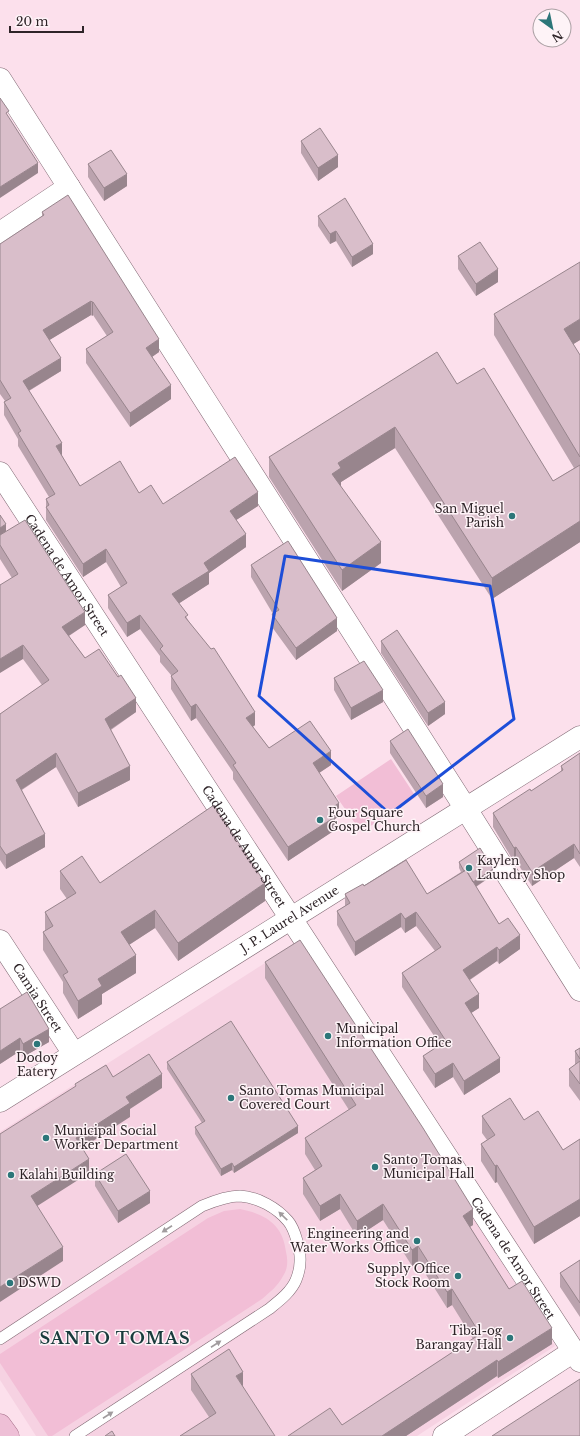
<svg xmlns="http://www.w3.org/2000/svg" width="580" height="1436" font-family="'Libre Baskerville',serif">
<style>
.built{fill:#f6d2e2}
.green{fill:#f2bed6}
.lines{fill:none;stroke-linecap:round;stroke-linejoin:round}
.service-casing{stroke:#816974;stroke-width:12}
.minor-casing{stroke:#816974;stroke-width:23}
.tertiary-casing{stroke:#816974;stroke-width:23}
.primary-casing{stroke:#a46d87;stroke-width:23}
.service{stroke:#fff;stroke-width:11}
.minor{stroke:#fff;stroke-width:22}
.tertiary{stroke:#fff;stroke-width:22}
.primary{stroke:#eebfd6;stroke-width:22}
.wall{fill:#bba3ae}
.shaded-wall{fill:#98858d}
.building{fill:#d9beca;stroke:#98858d}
.oneway{fill:#a19c9e}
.marked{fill:none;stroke:#1d4ed8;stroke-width:3;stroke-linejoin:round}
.poi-dot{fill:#2c7679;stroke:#fef3f7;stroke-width:1.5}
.labels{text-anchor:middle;stroke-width:3;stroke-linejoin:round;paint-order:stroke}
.poi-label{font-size:12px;fill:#2e2428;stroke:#fef3f7;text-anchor:start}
.street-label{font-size:12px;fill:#2e2428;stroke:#fef3f7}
.district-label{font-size:16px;font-weight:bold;letter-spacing:1px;fill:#183b3c;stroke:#fef3f7}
</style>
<rect width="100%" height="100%" fill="#fce0ec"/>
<path class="built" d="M 298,942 L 555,1346 L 417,1436 L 36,1436 L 0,1380 L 0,1132 Z"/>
<path class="green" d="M 391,759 L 416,797 L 361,832 L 336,796 Z
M 240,1209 C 265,1214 283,1224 286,1252 C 288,1260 288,1269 283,1276 C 278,1286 270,1292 262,1299 L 52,1436 L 48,1436 L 0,1363 L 0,1354 L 208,1218 L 224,1211 Z"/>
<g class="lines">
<defs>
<path id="service" d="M 0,1339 L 202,1206 C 214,1201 227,1196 240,1196 C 258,1197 277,1208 288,1221 C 295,1229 301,1252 300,1262 C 300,1267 298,1275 296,1280 C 291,1292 279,1301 269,1309 L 75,1436"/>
<g id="minor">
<path d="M 0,79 L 466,809 L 580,990"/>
<path d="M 0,233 L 69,187"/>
<path id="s1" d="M 0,473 L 580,1361"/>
<path id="s2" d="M 0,941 L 74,1054"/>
<path d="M 444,1436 L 574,1351"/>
</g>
<g id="tertiary">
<path id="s3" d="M 0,1101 L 580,737"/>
</g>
<path id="primary" d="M 0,1425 L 8,1436"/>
</defs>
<use href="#service" class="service-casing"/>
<use href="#minor" class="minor-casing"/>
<use href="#tertiary" class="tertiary-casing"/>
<use href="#primary" class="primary-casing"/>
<use href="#service" class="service"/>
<use href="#minor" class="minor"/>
<use href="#tertiary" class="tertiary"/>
<use href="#primary" class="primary"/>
</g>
<path class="wall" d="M 301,141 L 338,167 L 318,181 L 301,153 Z
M 88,164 L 127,186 L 104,201 L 88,177 Z
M 42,212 L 159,352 L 152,357 L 171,399 L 130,427 L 86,363 L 86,349 L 107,336 L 93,315 L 92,316 L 91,315 L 49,340 L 61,371 L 29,391 L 62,456 L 80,486 L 139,493 L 163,504 L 258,506 L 236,520 L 246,547 L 209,573 L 209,584 L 179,603 L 188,620 L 255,725 L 253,727 L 269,748 L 331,765 L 319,773 L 339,816 L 335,819 L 335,830 L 288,861 L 233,779 L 233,772 L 196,718 L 191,721 L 171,689 L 171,675 L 160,662 L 160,656 L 140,629 L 127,637 L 108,608 L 108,595 L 121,587 L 106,562 L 83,577 L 46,520 L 46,499 L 49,497 L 18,446 L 18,439 L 4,415 L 4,402 L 5,401 L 0,394 L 0,244 L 42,216 Z
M 318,216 L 373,254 L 352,267 L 336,241 L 330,244 L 318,226 Z
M 458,256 L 498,282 L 476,296 L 458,269 Z
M 494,314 L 580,340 L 573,344 L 580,355 L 580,542 L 492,599 L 395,448 L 341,482 L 341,487 L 381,563 L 342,591 L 269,477 L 269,457 L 457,384 L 553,481 L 574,468 L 494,335 Z
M 0,515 L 6,532 L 85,625 L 69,636 L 85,658 L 136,712 L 111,730 L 130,780 L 78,807 L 56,767 L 22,790 L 45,847 L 6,869 L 0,860 L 0,714 L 42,685 L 23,659 L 12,578 L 0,559 Z
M 251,565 L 337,631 L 296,660 L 272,627 L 272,614 L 273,614 L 251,577 Z
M 381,641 L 445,714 L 428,726 L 381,653 Z
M 334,678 L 383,702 L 351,720 L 334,690 Z
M 390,741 L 443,797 L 426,808 L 390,753 Z
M 580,753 L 580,867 L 574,858 L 532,886 L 516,861 L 514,862 L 493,827 L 493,813 L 531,791 L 561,772 L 561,766 Z
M 459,862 L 493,875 L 476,887 L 499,924 L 520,949 L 499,964 L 497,961 L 470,980 L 479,1008 L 471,1013 L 500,1072 L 464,1095 L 453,1077 L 435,1088 L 423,1070 L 423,1056 L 440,1045 L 402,987 L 402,973 L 435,951 L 416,926 L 405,933 L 401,927 L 355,956 L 337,925 L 337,911 L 345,906 L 345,894 L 364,886 L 427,894 L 461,872 L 459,868 Z
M 60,871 L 100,883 L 265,901 L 178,961 L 155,928 L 129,945 L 136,973 L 102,994 L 102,1004 L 78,1019 L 63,993 L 63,982 L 43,950 L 43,932 L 45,931 L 45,912 L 67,899 L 60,889 Z
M 265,962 L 473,1225 L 470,1227 L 509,1289 L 552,1344 L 498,1378 L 497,1376 L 406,1436 L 288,1436 L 342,1425 L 473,1339 L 452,1305 L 447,1308 L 418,1262 L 412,1266 L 383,1220 L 357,1237 L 340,1209 L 320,1221 L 303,1194 L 303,1178 L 315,1170 L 305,1154 L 305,1138 L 349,1110 L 265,978 Z
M 27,992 L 49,1042 L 23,1057 L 20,1051 L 0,1064 Z
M 580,1048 L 580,1101 L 569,1086 L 569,1069 L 575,1065 L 575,1051 Z
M 167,1062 L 298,1133 L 234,1173 L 232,1170 L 221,1176 L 195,1134 L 195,1127 L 202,1123 L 167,1069 Z
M 482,1116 L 524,1120 L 563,1150 L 580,1139 L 580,1216 L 534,1244 L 497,1182 L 495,1183 L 481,1161 L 481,1144 L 487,1140 L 482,1133 Z
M 95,1174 L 150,1203 L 118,1223 L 95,1186 Z
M 580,1260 L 580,1317 L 560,1287 L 560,1273 Z
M 191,1374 L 275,1436 L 209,1417 L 191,1390 Z"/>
<path class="shaded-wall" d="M 338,155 L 338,167 L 318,181 L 318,168 Z
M 38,163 L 38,173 L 0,198 L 0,187 Z
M 127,174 L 127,186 L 104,201 L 104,188 Z
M 336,231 L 336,241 L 330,244 L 330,234 Z
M 373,244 L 373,254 L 352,267 L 352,257 Z
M 498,269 L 498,282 L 476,296 L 476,284 Z
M 91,301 L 91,315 L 43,344 L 43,330 Z
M 92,302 L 93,302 L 93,315 L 92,316 Z
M 580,319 L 580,340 L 564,350 L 564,329 Z
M 159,339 L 159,352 L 146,361 L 146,348 Z
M 61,358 L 61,371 L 23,394 L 23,381 Z
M 171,385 L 171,399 L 130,427 L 130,413 Z
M 395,427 L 395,448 L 341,482 L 341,489 L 332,474 L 338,463 Z
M 62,443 L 62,456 L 56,446 Z
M 258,492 L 258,506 L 230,524 L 230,511 Z
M 580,521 L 580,542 L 492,599 L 492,578 Z
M 6,524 L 6,538 L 0,541 L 0,528 Z
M 246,534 L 246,547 L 209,573 L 209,584 L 172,608 L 172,594 L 204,563 Z
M 381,542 L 381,563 L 342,591 L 342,570 Z
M 106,549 L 106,562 L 83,577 L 83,564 Z
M 85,612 L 85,625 L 62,640 L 62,627 Z
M 140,615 L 140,629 L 127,637 L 127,623 Z
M 337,618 L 337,631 L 296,660 L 296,648 Z
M 23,645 L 23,659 L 0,673 L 0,659 Z
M 383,690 L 383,702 L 351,720 L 351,708 Z
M 136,698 L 136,712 L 105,733 L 105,719 Z
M 445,702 L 445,714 L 428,726 L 428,713 Z
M 196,704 L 196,718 L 191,721 L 191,707 Z
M 255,712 L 255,725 L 246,731 L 246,718 Z
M 331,751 L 331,765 L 313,777 L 313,763 Z
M 56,753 L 56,767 L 16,793 L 16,780 Z
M 130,766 L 130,780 L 78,807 L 78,793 Z
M 443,784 L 443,797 L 426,808 L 426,796 Z
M 339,803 L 339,816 L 335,819 L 335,830 L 288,861 L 288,847 L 330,809 Z
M 45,834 L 45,847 L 6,869 L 6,855 Z
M 574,844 L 574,858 L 532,886 L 532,872 Z
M 516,847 L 516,861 L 514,862 L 514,848 Z
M 493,869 L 493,875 L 472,889 L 472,883 Z
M 265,883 L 265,901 L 178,961 L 178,943 Z
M 155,910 L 155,928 L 121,950 L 121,932 Z
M 416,912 L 416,926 L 405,933 L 405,919 Z
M 401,913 L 401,927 L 355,956 L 355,942 Z
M 520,935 L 520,949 L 499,964 L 499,950 Z
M 497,947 L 497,961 L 463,984 L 463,970 Z
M 136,955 L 136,973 L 102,994 L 102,1004 L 78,1019 L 78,1001 L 98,979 Z
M 479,994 L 479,1008 L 465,1017 L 465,1003 Z
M 49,1029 L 49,1042 L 23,1057 L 23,1044 Z
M 20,1038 L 20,1051 L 0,1064 L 0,1051 Z
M 500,1058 L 500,1072 L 464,1095 L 464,1081 Z
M 453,1063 L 453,1077 L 435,1088 L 435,1074 Z
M 162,1074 L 162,1088 L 130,1109 L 130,1117 L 76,1152 L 76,1138 L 126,1097 Z
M 298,1126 L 298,1133 L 234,1173 L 234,1167 Z
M 89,1159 L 89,1173 L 31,1210 L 31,1196 Z
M 232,1163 L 232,1170 L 221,1176 L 221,1169 Z
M 497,1165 L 497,1182 L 495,1183 L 495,1166 Z
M 150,1191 L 150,1203 L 118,1223 L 118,1211 Z
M 340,1194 L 340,1209 L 320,1221 L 320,1206 Z
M 580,1199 L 580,1216 L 534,1244 L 534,1227 Z
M 383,1204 L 383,1220 L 357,1237 L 357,1221 Z
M 473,1209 L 473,1225 L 463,1231 L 463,1216 Z
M 418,1246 L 418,1262 L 412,1266 L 412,1250 Z
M 63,1247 L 63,1261 L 0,1302 L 0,1287 Z
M 452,1289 L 452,1305 L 447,1308 L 447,1292 Z
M 552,1328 L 552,1344 L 498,1378 L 498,1362 Z
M 497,1360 L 497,1376 L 406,1436 L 382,1436 Z
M 243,1372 L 243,1387 L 236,1376 Z"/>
<path class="building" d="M 0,98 L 9,111 L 6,113 L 38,163 L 0,187 Z
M 320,128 L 338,155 L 318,168 L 301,141 Z
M 111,150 L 127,174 L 104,188 L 88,164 Z
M 68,195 L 159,339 L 146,348 L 171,385 L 130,413 L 86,349 L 113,332 L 93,302 L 92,302 L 91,301 L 43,330 L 61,358 L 23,381 L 62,443 L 56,446 L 80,486 L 120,461 L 139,493 L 151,485 L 163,504 L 235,457 L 258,492 L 230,511 L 246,534 L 204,563 L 209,571 L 172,594 L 188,615 L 185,617 L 211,649 L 214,648 L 255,712 L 246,718 L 269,748 L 310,721 L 331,751 L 313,763 L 339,803 L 330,809 L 335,817 L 288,847 L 233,765 L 236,763 L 196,704 L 191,707 L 171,676 L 178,671 L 160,649 L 163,646 L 140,615 L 127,623 L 108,595 L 127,583 L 106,549 L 83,564 L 46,507 L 49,505 L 46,499 L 55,494 L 18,433 L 21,431 L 4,402 L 11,398 L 0,380 L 0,244 L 44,215 L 42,212 Z
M 345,198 L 373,244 L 352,257 L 336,231 L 330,234 L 318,216 Z
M 480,242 L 498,269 L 476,284 L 458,256 Z
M 580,262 L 580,319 L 564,329 L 580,355 L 580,457 L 494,314 Z
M 437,352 L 457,384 L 484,368 L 553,481 L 580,465 L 580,521 L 492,578 L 395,427 L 338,463 L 341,468 L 332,474 L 381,542 L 342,570 L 269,457 Z
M 0,515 L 6,524 L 0,528 Z
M 25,520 L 85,612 L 62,627 L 85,658 L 99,649 L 118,677 L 121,675 L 136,698 L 105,719 L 130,766 L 78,793 L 56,753 L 16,780 L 45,834 L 6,855 L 0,846 L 0,714 L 49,680 L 23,645 L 0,659 L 0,585 L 18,574 L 0,545 L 0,535 Z
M 288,541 L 337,618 L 296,648 L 272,614 L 279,610 L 251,565 Z
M 397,630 L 445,702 L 428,713 L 381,641 Z
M 364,661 L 383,690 L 351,708 L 334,678 Z
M 408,729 L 443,784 L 426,796 L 390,741 Z
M 580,753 L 580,854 L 574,844 L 532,872 L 516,847 L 514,848 L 493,813 L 530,789 L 531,791 L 563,770 L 561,766 Z
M 214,805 L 265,883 L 178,943 L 155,910 L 121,932 L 136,955 L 98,979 L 102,986 L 78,1001 L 63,975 L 68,972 L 43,932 L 53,926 L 45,912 L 76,893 L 60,871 L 82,856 L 100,883 Z
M 480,848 L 493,869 L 473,882 L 466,870 L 464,871 L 459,862 Z
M 406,860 L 427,894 L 466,870 L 499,924 L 508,918 L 520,935 L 499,950 L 497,947 L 463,970 L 479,994 L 465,1003 L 500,1058 L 464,1081 L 453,1063 L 435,1074 L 423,1056 L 446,1041 L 402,973 L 441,947 L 416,912 L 405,919 L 401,913 L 355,942 L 337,911 L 350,903 L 345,894 L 363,884 L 364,886 Z
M 300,940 L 423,1128 L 473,1209 L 463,1216 L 509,1289 L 522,1281 L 552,1328 L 498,1362 L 497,1360 L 382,1436 L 288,1436 L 330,1408 L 342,1425 L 480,1334 L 452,1289 L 447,1292 L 418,1246 L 412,1250 L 383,1204 L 357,1221 L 340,1194 L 320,1206 L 303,1178 L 322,1166 L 305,1138 L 356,1105 L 265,962 Z
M 27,992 L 49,1029 L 23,1044 L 20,1038 L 0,1051 L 0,1009 Z
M 231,1021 L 298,1126 L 234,1167 L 232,1163 L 221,1169 L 195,1127 L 205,1121 L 167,1062 Z
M 580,1048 L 580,1059 L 575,1051 Z
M 149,1054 L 162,1074 L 126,1097 L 130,1103 L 76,1138 L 89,1159 L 31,1196 L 63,1247 L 0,1287 L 0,1134 L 76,1086 L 75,1084 L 106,1065 L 113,1077 Z
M 580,1061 L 580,1084 L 569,1069 Z
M 510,1098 L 524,1120 L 538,1111 L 563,1150 L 580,1139 L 580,1199 L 534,1227 L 497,1165 L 495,1166 L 481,1144 L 495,1135 L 482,1116 Z
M 126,1154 L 150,1191 L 118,1211 L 95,1174 Z
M 580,1260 L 580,1303 L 560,1273 Z
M 229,1349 L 243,1372 L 236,1376 L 275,1436 L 180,1436 L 216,1413 L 191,1374 Z
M 580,1379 L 580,1436 L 492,1436 Z
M 112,1431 L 115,1436 L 105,1436 Z"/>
<defs><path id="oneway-solid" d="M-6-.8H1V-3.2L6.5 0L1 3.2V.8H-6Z"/></defs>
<g class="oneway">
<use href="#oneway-solid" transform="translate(283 1216) rotate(-136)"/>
<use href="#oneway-solid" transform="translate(167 1229) rotate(147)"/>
<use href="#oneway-solid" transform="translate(216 1344) rotate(-33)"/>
<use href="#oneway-solid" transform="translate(108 1415) rotate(-33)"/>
</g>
<path class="marked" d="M 285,556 L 490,586 L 514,719 L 390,814 L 259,696 Z"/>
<g class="poi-dot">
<circle cx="512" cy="516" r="4"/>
<circle cx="320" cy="820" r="4"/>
<circle cx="469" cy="868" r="4"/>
<circle cx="328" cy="1036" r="4"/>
<circle cx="37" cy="1044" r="4"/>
<circle cx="231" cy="1098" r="4"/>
<circle cx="46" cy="1138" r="4"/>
<circle cx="375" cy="1167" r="4"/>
<circle cx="11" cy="1175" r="4"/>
<circle cx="417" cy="1241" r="4"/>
<circle cx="458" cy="1276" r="4"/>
<circle cx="10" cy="1283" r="4"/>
<circle cx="510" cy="1338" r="4"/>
</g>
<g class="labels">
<g class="poi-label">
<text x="504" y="513" text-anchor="end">San Miguel<tspan x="504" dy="14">Parish</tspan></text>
<text x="328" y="817">Four Square<tspan x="328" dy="14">Gospel Church</tspan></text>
<text x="477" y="865">Kaylen<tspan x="477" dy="14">Laundry Shop</tspan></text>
<text x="336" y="1033">Municipal<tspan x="336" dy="14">Information Office</tspan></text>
<text x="37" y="1062" text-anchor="middle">Dodoy<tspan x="37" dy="14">Eatery</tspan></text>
<text x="239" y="1095">Santo Tomas Municipal<tspan x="239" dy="14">Covered Court</tspan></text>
<text x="54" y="1135">Municipal Social<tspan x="54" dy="14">Worker Department</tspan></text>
<text x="383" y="1164">Santo Tomas<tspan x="383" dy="14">Municipal Hall</tspan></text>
<text x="19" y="1179">Kalahi Building</text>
<text x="409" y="1238" text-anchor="end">Engineering and<tspan x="409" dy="14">Water Works Office</tspan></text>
<text x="450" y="1273" text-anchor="end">Supply Office<tspan x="450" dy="14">Stock Room</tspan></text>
<text x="18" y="1287">DSWD</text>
<text x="502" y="1335" text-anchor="end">Tibal-og<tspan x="502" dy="14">Barangay Hall</tspan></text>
</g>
<g class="street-label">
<text dy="4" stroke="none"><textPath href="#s1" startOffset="122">Cadena de Amor Street</textPath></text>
<text dy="4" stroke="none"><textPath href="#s1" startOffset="446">Cadena de Amor Street</textPath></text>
<text dy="4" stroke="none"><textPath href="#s3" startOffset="342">J. P. Laurel Avenue</textPath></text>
<text dy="4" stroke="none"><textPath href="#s2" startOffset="68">Camia Street</textPath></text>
<text dy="4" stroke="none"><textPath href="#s1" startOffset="938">Cadena de Amor Street</textPath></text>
</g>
<g class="district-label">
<text x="115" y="1344">SANTO TOMAS</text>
</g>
</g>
<g transform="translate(552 28) rotate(147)"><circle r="19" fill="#fef3f7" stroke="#aba0a4"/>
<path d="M0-3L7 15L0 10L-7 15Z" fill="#2c7679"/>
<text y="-6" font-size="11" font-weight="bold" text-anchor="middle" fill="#2e2428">N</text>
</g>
<path d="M10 26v6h73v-6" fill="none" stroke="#2e2428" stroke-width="2"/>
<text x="16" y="26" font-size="12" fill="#2e2428" stroke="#fef3f7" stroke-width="3" paint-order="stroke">20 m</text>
</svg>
